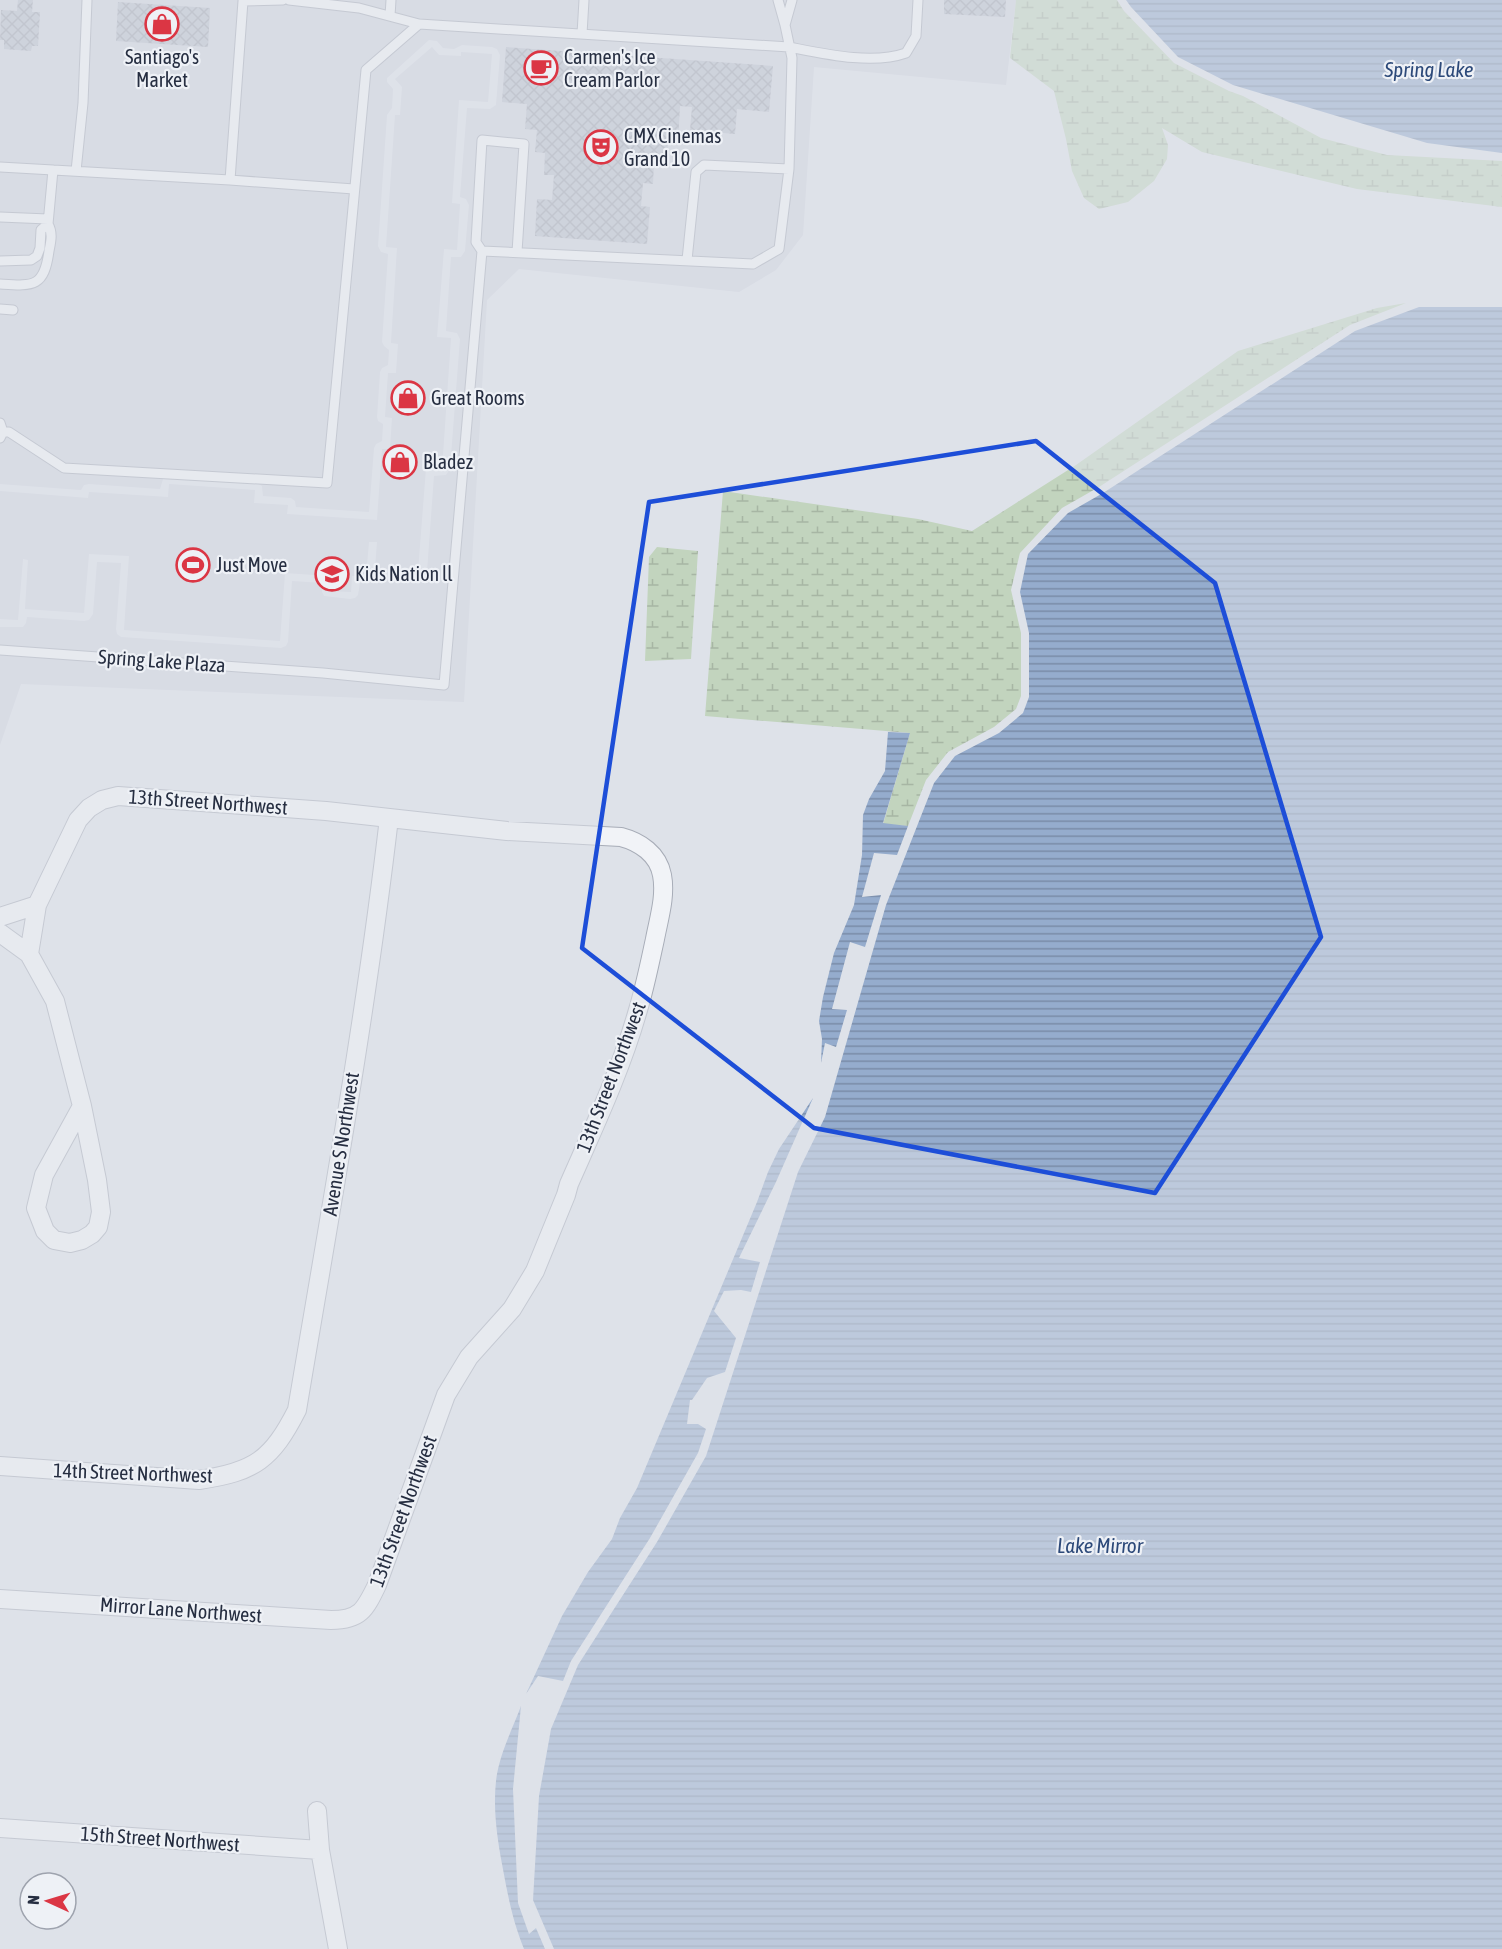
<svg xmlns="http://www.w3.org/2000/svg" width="1502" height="1949" font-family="'Asap Condensed',sans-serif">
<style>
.built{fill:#d0d4de}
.wetland{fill:url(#wetland-marsh)}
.water{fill:url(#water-rules)}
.building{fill:url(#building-cross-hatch)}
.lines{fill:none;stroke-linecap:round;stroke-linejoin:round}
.service-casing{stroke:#a7acb7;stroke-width:11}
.minor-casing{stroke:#a7acb7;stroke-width:20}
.service{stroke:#f1f3f7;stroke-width:9}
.minor{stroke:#f1f3f7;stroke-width:18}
.marked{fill:none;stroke:#1d4ed8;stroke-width:4.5;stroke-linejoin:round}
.labels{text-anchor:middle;stroke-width:4.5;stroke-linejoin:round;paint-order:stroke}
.poi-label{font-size:20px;fill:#262e41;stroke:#eef1f6;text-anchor:start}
.street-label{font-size:20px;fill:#262e41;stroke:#eef1f6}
.water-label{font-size:21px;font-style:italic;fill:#2c4979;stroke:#eef1f6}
</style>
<defs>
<pattern id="wetland-marsh" width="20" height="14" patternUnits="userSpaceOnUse" patternTransform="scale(1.5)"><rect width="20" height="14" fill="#c2d4be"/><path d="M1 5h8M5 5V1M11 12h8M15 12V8" fill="none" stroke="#a7b6a4"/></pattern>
<pattern id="water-rules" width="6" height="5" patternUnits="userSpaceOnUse" patternTransform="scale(1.5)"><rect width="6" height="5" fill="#95accd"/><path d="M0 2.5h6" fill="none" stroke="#798ca8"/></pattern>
<pattern id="building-cross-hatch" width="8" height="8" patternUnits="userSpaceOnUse" patternTransform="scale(1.5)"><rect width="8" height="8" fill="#bbc0cc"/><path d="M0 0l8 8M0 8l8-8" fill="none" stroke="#a1a5b0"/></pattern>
</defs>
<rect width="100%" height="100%" fill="#dee2e9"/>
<path class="built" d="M 0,0 L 1016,0 L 1006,85 L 814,67 L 803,235 L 776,270 L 739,292 L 519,269 L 487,300 L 464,702 L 21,684 L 0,745 L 0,627 L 23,627 L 26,623 L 27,617 L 84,621 L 89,620 L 93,614 L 97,562 L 121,563 L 116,629 L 117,634 L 121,637 L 281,648 L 286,646 L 288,642 L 292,581 L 322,583 L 322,592 L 324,596 L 350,599 L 355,598 L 358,595 L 360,583 L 370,583 L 374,575 L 418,579 L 425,576 L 427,572 L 434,476 L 446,475 L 450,469 L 460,339 L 457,333 L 446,331 L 451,257 L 461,257 L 465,251 L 469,205 L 466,199 L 460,197 L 467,108 L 490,109 L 496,105 L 500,55 L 497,49 L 492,47 L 462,45 L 454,49 L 443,48 L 437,41 L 429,40 L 387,78 L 387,82 L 393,89 L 392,108 L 387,115 L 378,246 L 381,252 L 388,254 L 382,342 L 384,346 L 389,350 L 388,365 L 382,368 L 380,372 L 377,417 L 378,421 L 383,424 L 382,441 L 376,444 L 374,448 L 369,512 L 296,507 L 295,501 L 291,498 L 263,496 L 262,486 L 255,482 L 167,476 L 163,479 L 160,489 L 89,484 L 84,485 L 81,490 L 0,484 Z
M 432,47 L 439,55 L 461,56 L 461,52 L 492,54 L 488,102 L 459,100 L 452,203 L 460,204 L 457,250 L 444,249 L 437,337 L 451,338 L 442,469 L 426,468 L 418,571 L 375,568 L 377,542 L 369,542 L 366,576 L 352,576 L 351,592 L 330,591 L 330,576 L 285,573 L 280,641 L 124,630 L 129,556 L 89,554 L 84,613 L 25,609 L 28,560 L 23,559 L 18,620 L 0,619 L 0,491 L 88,498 L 89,492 L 168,497 L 169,484 L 255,490 L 254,503 L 288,505 L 287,514 L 377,520 L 382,449 L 390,449 L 392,418 L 385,417 L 388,373 L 396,373 L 398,344 L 391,343 L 397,248 L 386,247 L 395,115 L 400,115 L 402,87 L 395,79 Z"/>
<path class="wetland" d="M 1016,0 L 1117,0 L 1124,11 L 1174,63 L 1229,91 L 1243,96 L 1321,138 L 1387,155 L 1502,161 L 1502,207 L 1357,189 L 1202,152 L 1162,128 L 1168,145 L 1167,159 L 1154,181 L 1128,202 L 1099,209 L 1084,198 L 1072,171 L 1066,139 L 1054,91 L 1010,58 Z
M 1406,303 L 1350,325 L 1099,487 L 1062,508 L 1020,553 L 1011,590 L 1021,633 L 1021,696 L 1016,709 L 994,727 L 948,752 L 926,780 L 908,826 L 883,824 L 910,733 L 705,716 L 723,491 L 918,519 L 972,531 L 1076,465 L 1238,351 L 1377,308 Z
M 657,547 L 698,551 L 691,659 L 645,661 L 649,557 Z"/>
<path class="water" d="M 1126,0 L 1502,0 L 1502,153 L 1427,143 L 1233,85 L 1178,57 L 1131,7 Z
M 1419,307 L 1502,307 L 1502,1949 L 554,1949 L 533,1900 L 539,1796 L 551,1729 L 578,1665 L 657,1542 L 706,1456 L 798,1172 L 825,1117 L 886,905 L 934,783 L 955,756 L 999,733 L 1023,713 L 1029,697 L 1029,633 L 1020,592 L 1028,554 L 1068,513 L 1103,493 L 1355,331 Z
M 888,732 L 910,733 L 883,823 L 908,826 L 897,855 L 874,853 L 862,897 L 881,895 L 865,947 L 850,942 L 832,1009 L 847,1010 L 836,1047 L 825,1043 L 821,1063 L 822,1039 L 819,1021 L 823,997 L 834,953 L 854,905 L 862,855 L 863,815 L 869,799 L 885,771 Z
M 813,1098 L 776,1182 L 739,1258 L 760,1262 L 751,1292 L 741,1290 L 724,1291 L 714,1311 L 736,1338 L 725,1372 L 707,1378 L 692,1400 L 690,1400 L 687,1424 L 698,1424 L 706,1429 L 698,1453 L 650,1538 L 571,1661 L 563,1681 L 538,1676 L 526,1694 L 562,1616 L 588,1572 L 612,1539 L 620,1518 L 637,1488 L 757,1202 L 768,1172 L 779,1149 Z
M 521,1706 L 513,1789 L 518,1903 L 529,1934 L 536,1928 L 545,1949 L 524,1949 C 512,1919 508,1896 502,1864 C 497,1837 493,1809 496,1781 C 499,1755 512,1730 521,1706 Z"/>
<path class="building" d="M 18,0 L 33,0 L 32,12 L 40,12 L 38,46 L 32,46 L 31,51 L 4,49 L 4,40 L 0,40 L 1,10 L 17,11 Z
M 944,0 L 1006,0 L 1005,17 L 944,14 Z
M 118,2 L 210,8 L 208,47 L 116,41 Z
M 506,47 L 773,66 L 769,112 L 737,109 L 735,134 L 690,130 L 692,107 L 680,106 L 678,141 L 668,141 L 666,164 L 654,163 L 653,184 L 643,183 L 641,206 L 650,207 L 647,244 L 535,236 L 537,199 L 552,200 L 554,175 L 544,175 L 545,153 L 535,152 L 537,130 L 525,129 L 527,104 L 502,102 Z"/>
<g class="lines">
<defs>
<path id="service" d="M 289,0 L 359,8 L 419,24
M 778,0 L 785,25 L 792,0
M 390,16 L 391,0
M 582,34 L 584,0
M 0,167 L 230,180 L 243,1 L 283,0
M 76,171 L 83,103 L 87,0
M 230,180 L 354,189
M 0,217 L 48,219
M 482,251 L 476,242 L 482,140 L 524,144 L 517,252
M 687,260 L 696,172 L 704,165 L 789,169
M 0,261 L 31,260 L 37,256 L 40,248 L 41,230 L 48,224
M 0,284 C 33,286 44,288 49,251 C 51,241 53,233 48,224 L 53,170
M 0,309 L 13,310
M 0,423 L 3,432 L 0,438
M 3,432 L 9,432 L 64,468 L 327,483 L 366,70 L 419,24 L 789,47 C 825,54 872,65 906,53 L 916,36 L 918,0
M 0,650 L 323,673 L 444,685 L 482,251 L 753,264 L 779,249 L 789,169 L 792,58 L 785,25"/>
<path id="minor" d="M 37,905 L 29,954 L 55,1001 L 82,1106 L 97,1180 L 101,1212 L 98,1227 L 92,1234 L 82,1240 L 70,1243 L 54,1240 L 45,1231 L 36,1208 L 44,1175 L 82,1106
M 0,917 L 37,905 L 78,820 L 89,808 L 102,800 L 118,796 L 326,811 L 507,831 L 621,837 C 640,842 658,854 662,875 C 666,896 659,918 655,939 C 650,962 645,987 638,1010 C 621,1070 594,1127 569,1184 L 566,1195 L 535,1271 L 512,1309 L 469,1357 L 446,1395 L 377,1585 C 365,1610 360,1620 331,1620 L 0,1599
M 0,933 L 29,954
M 0,1466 L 199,1480 C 255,1472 272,1459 297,1410 C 330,1213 366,1016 389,818
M 317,1811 L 320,1850 L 338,1949
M 0,1828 L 320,1850"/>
</defs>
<use href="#service" class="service-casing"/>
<use href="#minor" class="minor-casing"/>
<use href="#service" class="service"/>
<use href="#minor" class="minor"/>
</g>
<path d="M0 0H1502V1949H0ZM 1036,441 L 1215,583 L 1321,937 L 1155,1193 L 814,1128 L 582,948 L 649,502 Z" fill="#dee2e9" fill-opacity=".55" fill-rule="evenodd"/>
<path class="marked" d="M 1036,441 L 1215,583 L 1321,937 L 1155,1193 L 814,1128 L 582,948 L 649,502 Z"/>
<defs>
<symbol id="shop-ring" viewBox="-11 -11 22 22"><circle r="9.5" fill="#eef1f6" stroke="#db3644" stroke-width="1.5"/><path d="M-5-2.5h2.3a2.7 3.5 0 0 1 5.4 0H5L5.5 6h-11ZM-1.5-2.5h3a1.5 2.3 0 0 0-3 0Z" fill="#db3644"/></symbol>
<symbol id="cafe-ring" viewBox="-11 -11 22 22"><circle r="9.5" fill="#eef1f6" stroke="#db3644" stroke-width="1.5"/><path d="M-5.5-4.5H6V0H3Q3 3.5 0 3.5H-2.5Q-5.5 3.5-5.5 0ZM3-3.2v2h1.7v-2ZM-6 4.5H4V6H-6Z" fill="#db3644"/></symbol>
<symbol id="theatre-ring" viewBox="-11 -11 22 22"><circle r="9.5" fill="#eef1f6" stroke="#db3644" stroke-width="1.5"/><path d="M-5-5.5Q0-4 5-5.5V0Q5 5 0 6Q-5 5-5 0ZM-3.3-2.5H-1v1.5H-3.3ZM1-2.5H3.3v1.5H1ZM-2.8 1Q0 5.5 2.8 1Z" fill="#db3644"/></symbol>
<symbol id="stadium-ring" viewBox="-11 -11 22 22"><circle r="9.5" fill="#eef1f6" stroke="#db3644" stroke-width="1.5"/><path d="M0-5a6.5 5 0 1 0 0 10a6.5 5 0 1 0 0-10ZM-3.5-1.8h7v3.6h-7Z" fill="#db3644"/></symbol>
<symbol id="school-ring" viewBox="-11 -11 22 22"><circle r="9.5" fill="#eef1f6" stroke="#db3644" stroke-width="1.5"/><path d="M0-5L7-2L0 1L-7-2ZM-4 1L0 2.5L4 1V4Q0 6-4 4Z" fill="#db3644"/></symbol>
</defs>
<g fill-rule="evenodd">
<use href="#shop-ring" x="143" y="5" width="38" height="38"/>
<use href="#cafe-ring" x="522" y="49" width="38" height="38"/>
<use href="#theatre-ring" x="582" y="128" width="38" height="38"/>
<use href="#shop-ring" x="389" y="379" width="38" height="38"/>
<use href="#shop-ring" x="381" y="443" width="38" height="38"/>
<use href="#stadium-ring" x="174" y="546" width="38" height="38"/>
<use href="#school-ring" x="313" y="555" width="38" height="38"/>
</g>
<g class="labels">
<g class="poi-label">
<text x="162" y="64" text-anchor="middle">Santiago's<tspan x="162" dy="23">Market</tspan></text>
<text x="564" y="64">Carmen's Ice<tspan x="564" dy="23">Cream Parlor</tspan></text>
<text x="624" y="143">CMX Cinemas<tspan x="624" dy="23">Grand 10</tspan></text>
<text x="431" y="405">Great Rooms</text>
<text x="423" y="469">Bladez</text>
<text x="216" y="572">Just Move</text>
<text x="355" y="581">Kids Nation ll</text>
</g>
<g class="street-label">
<text transform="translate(162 661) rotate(4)" y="7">Spring Lake Plaza</text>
<text transform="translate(208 802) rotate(4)" y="7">13th Street Northwest</text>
<text transform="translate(611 1077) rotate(-69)" y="7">13th Street Northwest</text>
<text transform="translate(341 1144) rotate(-81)" y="7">Avenue S Northwest</text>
<text transform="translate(133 1473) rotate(2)" y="7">14th Street Northwest</text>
<text transform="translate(403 1511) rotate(-70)" y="7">13th Street Northwest</text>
<text transform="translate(181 1610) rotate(4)" y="7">Mirror Lane Northwest</text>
<text transform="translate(160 1839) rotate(4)" y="7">15th Street Northwest</text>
</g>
<g class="water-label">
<text x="1429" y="77">Spring Lake</text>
<text x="1100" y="1553">Lake Mirror</text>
</g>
</g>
<g transform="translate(48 1901) rotate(274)"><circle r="28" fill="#eef1f6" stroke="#9ea3ae" stroke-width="1.5"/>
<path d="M0-4.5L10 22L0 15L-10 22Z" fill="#db3644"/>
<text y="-9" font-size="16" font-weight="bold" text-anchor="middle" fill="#262e41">N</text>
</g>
</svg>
